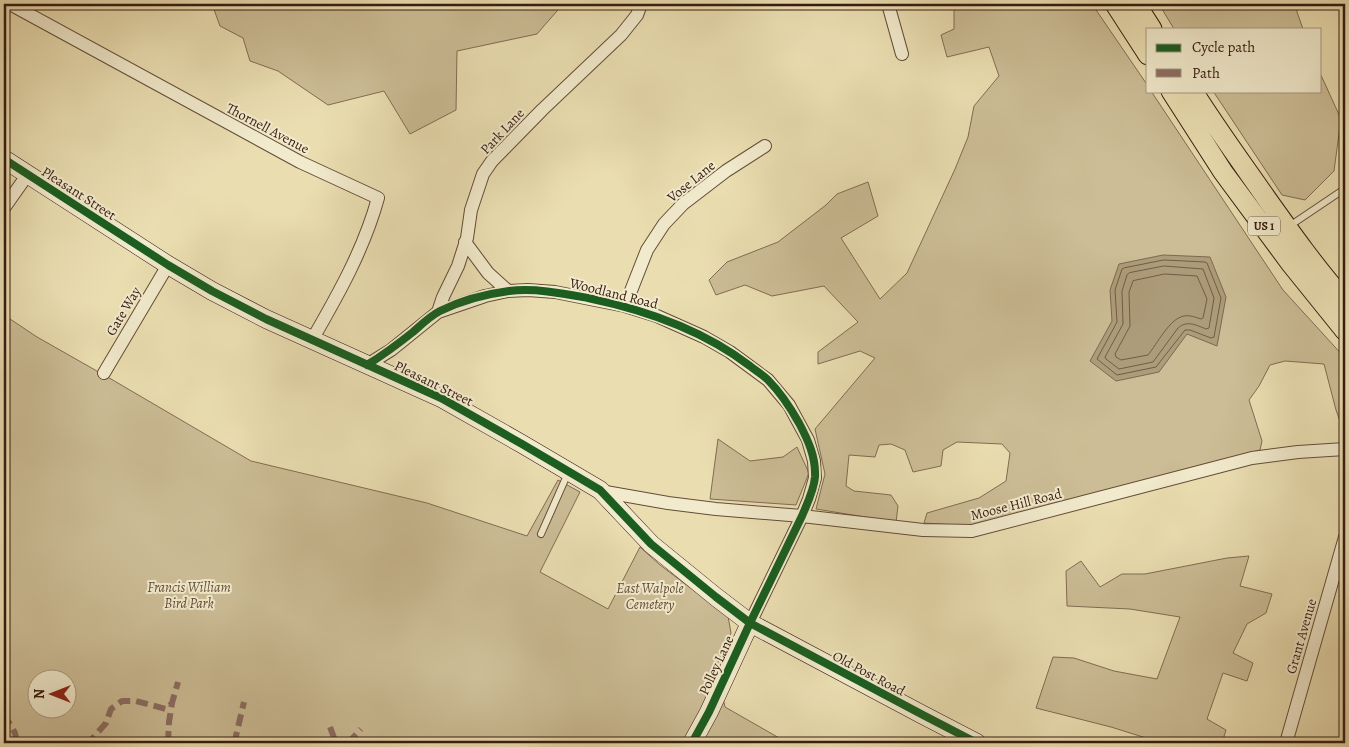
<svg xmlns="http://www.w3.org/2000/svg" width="1349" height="747" font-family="Alegreya,serif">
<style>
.green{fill:#ccbd96;stroke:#826c53;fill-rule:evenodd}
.water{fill:#ad9c7a;stroke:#7e6850}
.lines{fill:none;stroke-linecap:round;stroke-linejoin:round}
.shore{stroke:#725c45;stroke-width:1}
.lane-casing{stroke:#644c38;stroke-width:8}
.street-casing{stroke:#644c38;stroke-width:14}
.secondary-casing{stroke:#371b10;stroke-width:19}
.primary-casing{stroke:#371b10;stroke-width:21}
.lane{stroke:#f1eacc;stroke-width:6}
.street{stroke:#f1eacc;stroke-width:12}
.secondary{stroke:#f1eacc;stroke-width:18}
.primary{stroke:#eadeb1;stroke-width:19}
.quiet{stroke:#8d6e63;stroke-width:6;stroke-dasharray:12 6;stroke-linecap:butt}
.cycleway-casing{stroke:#f1eacc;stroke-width:11}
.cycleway{stroke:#1b5e20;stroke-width:8}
.labels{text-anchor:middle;stroke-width:4;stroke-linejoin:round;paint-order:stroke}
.shield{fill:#f1eacc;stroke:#6f5948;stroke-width:1}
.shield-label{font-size:12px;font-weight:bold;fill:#371b10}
.street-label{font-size:14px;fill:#371b10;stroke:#f1eacc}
.park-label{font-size:14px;font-style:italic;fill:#644c38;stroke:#f1eacc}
</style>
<rect width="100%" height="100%" fill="#eadeb1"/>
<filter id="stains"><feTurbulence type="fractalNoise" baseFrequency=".004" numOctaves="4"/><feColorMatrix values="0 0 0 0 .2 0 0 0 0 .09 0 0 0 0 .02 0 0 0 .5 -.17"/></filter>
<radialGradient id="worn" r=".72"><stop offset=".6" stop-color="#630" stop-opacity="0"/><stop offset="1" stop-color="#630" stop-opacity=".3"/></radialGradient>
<path class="green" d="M 212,4 L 563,4 L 537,34 L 457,51 L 456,110 L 410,134 L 384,91 L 328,105 L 278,71 L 250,61 L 243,38 L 220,26 Z
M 954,4 L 1092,4 L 1148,86 L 1148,91 L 1151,91 L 1283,290 L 1345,358 L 1345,435 L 1336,410 L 1324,364 L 1285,361 L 1270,365 L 1259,386 L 1249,400 L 1262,441 L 1260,450 L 970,526 L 924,523 L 927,513 L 979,498 L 1006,481 L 1010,453 L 1002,444 L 957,442 L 943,450 L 941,466 L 913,472 L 905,450 L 891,444 L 879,445 L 875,457 L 849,455 L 846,486 L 854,491 L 891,495 L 898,506 L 896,522 L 816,509 L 825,474 L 815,429 L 875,358 L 860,351 L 818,364 L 818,352 L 858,322 L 824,286 L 772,296 L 745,285 L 716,295 L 709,280 L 727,262 L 778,242 L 826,205 L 837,194 L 868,182 L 878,216 L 841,238 L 880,299 L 907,273 L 955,169 L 968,137 L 974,106 L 999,76 L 989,47 L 947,57 L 941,35 L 954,29 Z
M 1159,4 L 1297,4 L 1297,12 L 1303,29 L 1174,29 Z
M 1320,73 L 1341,119 L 1334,171 L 1305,200 L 1282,195 L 1213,91 L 1320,91 Z
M 4,315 L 37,337 L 111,379 L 251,461 L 427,503 L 527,536 L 558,480 L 580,492 L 540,572 L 608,609 L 640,547 L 660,565 L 728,616 L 731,633 L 716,667 L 725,707 L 788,743 L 4,743 ZM 38,680 L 68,680 L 68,710 L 38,710 Z
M 718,439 L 750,461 L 783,457 L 797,447 L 809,473 L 796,505 L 710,499 Z
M 1249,556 L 1240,586 L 1272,594 L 1266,613 L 1247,624 L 1233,653 L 1253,663 L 1247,681 L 1223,673 L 1207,719 L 1226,730 L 1222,743 L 1162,743 L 1111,727 L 1036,708 L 1053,657 L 1074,658 L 1114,671 L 1157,679 L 1180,617 L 1130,609 L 1067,606 L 1066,571 L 1081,561 L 1100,587 L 1122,574 L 1145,574 L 1227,558 Z"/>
<path class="water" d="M 1163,255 L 1210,257 L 1226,297 L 1217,346 L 1187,334 L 1159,372 L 1116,381 L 1090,361 L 1112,321 L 1110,290 L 1119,264 Z"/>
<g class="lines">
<path class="shore" d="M 1164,260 L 1205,262 L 1207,263 L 1221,298 L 1214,337 L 1211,338 L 1190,330 L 1185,330 L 1156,367 L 1117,375 L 1097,359 L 1117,322 L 1115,290 L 1122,269 L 1124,268 Z
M 1164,266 L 1203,269 L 1214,298 L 1209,328 L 1206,329 C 1196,325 1187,320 1178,328 L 1153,362 L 1119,369 L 1106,359 L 1105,357 L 1123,324 L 1122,291 L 1127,275 L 1129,273 Z
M 1165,274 L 1197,276 L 1207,299 L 1203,318 L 1201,319 C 1195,317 1190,315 1184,316 C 1170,318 1157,344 1148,355 L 1121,360 L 1116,357 L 1115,354 L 1130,326 L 1129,292 L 1133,281 Z"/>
<defs>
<path id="lane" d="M 1288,227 L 1340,192 L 1345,191
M 541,534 L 568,473"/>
<path id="street" d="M 10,4 L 300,162 L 378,198 C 364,249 338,295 312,340
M 888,4 L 902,54
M 4,208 L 28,174
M 465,242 L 488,273 L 508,291
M 625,306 L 647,250 L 664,224 L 683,204 L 726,171 L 765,146
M 438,312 L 443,297 L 458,266 L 467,238 L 471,210 L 483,174 L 492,161 L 542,110 L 621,35 L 637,15 L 641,4
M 367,365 L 391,350 L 438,312 L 485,296 L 508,291 L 528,290 L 555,292 L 625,306 L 657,316 L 704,337 L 730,352 L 768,380 L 789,405 L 808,440 L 814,461 L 815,478 L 809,499 L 802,516 L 750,623
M 104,373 L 168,265
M 600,491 L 668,503 L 716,509 L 802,516 L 923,530 L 972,531 L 1252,458 L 1298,452 L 1345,449
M 1286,743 L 1345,537"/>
<path id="secondary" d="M 4,159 L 168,265 L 212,291 L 266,319 L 441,398 L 522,444 L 600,490 L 651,544 L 716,597 L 750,623 L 923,715 L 977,743
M 692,743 L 709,712 L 750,623"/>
<path id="primary" d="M 1115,4 L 1148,55
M 1136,4 L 1152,29
M 1171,91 L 1223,172 L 1291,264 L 1345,331
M 1193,91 C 1215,126 1239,159 1262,192 C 1289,230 1315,267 1345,301"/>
</defs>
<use href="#lane" class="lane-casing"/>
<use href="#street" class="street-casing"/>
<use href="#secondary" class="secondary-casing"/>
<use href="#primary" class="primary-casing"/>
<use href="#lane" class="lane"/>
<use href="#street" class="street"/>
<use href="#secondary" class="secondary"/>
<use href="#primary" class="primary"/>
<path class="quiet" d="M 4,714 L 15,733 L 17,743
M 330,727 L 336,743
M 85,743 L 92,739 L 106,723 L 111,709 L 122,701 L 136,701 L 166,709 L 172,703 L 178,682
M 168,743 L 169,722 L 172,703
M 233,743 L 235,740 L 244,702
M 348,743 L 361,729"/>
<defs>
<path id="cycleway" d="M 4,159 L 168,265 L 212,291 L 266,319 L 441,398 L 522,444 L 600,490 L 651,544 L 716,597 L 750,623 L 923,715 L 977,743
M 367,365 C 383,355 398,344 413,332 C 421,325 430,316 440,311 C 460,301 486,294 509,291 C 535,288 561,293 588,298 C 646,310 703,330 750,366 C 756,371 763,375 768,380 C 781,393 790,407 799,423 C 808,440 816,457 815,477 C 814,490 807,504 802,516 L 750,623 L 709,712 L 692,743"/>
</defs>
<use href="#cycleway" class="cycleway-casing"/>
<use href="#cycleway" class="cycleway"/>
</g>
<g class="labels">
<rect class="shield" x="1248" y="216.5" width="32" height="19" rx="4"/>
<g class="shield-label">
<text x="1264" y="230">US 1</text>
</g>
<g class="street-label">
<text transform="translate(268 128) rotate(28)" y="5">Thornell Avenue</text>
<text transform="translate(502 131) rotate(-47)" y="5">Park Lane</text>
<text transform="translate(691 181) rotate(-39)" y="5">Vose Lane</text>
<text transform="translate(79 193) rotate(33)" y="5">Pleasant Street</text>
<text transform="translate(614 293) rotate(14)" y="5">Woodland Road</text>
<text transform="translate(123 311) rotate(-59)" y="5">Gate Way</text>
<text transform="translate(434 383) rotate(26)" y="5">Pleasant Street</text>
<text transform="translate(1016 504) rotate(-14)" y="5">Moose Hill Road</text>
<text transform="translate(1301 636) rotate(-74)" y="5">Grant Avenue</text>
<text transform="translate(716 665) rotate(-65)" y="5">Polley Lane</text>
<text transform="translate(869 673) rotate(28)" y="5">Old Post Road</text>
</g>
<g class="park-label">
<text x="189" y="592">Francis William<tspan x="189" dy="16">Bird Park</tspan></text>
<text x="650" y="593">East Walpole<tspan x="650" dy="16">Cemetery</tspan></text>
</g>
</g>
<rect width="1349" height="747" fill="none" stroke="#eadeb1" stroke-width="20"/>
<rect x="5" y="5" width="1339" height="737" fill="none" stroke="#371b10" stroke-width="2.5"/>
<rect x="10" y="10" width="1329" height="727" fill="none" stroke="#371b10"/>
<rect x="1146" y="28" width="175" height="65" fill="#f1eacc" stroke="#a79781"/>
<rect x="1156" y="44" width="25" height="8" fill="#1b5e20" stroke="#a79781"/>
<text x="1192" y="52" font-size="15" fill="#371b10">Cycle path</text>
<rect x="1156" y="69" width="25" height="8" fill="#8d6e63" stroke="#a79781"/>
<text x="1192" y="78" font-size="15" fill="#371b10">Path</text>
<g transform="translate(52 694) rotate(270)"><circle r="24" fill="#f1eacc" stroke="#a79781"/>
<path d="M0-4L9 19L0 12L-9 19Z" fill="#8f2418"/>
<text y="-8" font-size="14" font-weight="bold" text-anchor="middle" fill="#371b10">N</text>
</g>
<rect width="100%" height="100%" filter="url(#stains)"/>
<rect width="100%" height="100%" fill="url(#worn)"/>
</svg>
